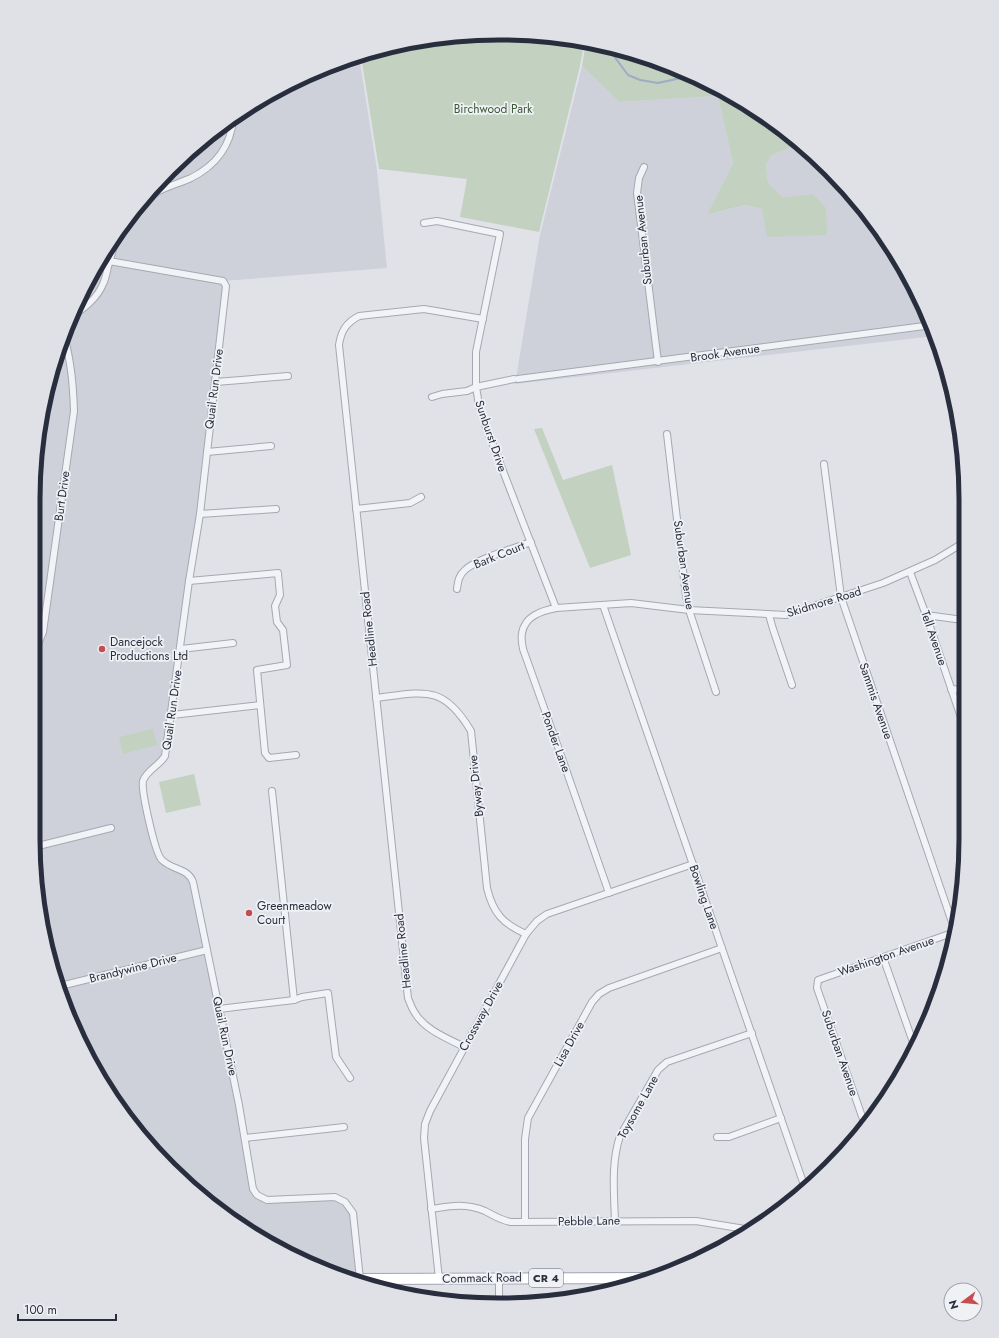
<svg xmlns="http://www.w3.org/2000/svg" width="999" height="1338" font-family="Jost,sans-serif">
<rect width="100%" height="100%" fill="#e0e2e8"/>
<g fill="#ced1da">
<polygon points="359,56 377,170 387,268 223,281 226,286 207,452 162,762 143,782 158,857 189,874 253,1189 261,1198 335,1197 345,1202 353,1213 360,1280 293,1257 240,1226 170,1169 96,1072 49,959 33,838 34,469 49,379 69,321 111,241 149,192 216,129 293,81"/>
<polygon points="582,66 619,102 718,96 733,164 708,215 745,205 762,209 783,198 768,182 766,164 772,155 800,144 807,149 870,216 931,321 935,336 515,384 540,235"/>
</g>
<g fill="#c3d1c1">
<polygon points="469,34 561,37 584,43 580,66 539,232 460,217 467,179 379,169 361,56 379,49"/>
<polygon points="586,43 650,58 733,96 800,144 772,155 766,164 768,182 783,198 813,194 826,208 827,235 767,237 762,209 745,205 707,215 733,164 718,96 619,102 582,66"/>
<polygon points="542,428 563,480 612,465 631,555 590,568 534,429"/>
<polygon points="153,729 157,745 123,754 119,737"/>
<polygon points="194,774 201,805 166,813 159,782"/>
</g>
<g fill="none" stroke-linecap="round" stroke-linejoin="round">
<polyline stroke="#9dabc6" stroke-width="2" points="608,48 628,75 640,80 658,83 690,76"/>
<defs>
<g id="minor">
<polyline points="644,167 639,178 637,193 658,362"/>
<path d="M132,214C139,207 147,198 157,192C168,186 180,183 191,178C215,166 231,146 233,119"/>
<polyline points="424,223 437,221 500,234 476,352 476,387 479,405 486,427 556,608"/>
<path d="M109,261L223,281L226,286L200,514L189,581L165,756C160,765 146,771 143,781C141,790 155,854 162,860C172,870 188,868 193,882L239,1105L253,1189L257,1195L267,1200L335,1197L345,1202L353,1213L360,1279"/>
<path d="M71,317C83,309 97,299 103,284C106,278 107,270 109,263C113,248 118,233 127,220"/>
<polyline points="518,379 932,325"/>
<polyline points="216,382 288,376"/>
<polyline points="432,397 442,394 467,391 476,387 514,379"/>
<polyline points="667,434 686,596 689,610 716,692"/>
<polyline points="207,452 271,446"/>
<polyline points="824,464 841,597 955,931"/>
<polyline points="356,509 410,503 421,497"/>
<polyline points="200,514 276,509"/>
<polyline points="910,572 926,615 964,726"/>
<polyline points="189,581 278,573 280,595 275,606 277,622 283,630 287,665 257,670 265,753 269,758 296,755"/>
<path d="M457,589C458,581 459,575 465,570C476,559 515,548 531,542"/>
<polyline points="603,605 805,1188"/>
<polyline points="769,615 773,629 792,685"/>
<polyline points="926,615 963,620"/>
<polyline points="181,649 233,643"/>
<path d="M33,656L43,632L74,411C73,382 71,363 64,335"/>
<polyline points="951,689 964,690"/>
<path d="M376,698C424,692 443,684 471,731L487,888C493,913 503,924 526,934"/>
<polyline points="172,715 260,705"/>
<polyline points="272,791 294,1000"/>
<polyline points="34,847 111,828"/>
<path d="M609,893L563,761L523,649C522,644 521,638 522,633C525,616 541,611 556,608L631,603L689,610L786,615L883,583L935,560L963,543"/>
<polyline points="883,957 914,1045"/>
<polyline points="60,986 207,950"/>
<polyline points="219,1009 294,1000 302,997 328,993 336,1057 350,1078"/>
<path d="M464,1047C447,1038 425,1030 415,1013C412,1009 410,1003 408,998L339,345C341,331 346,323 359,316L424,309L483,319"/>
<polyline points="865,1125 817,988 818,980 955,932"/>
<polyline points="717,1137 729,1137 781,1118"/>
<polyline points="245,1138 344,1127"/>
<path d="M431,1209C451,1206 465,1203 485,1211C495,1216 500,1220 511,1222L696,1221L751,1230"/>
<path d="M615,1221C614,1192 611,1163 620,1136L658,1070L667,1062L752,1033"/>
<polyline points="525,1222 525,1139 528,1118 592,1002 599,994 609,988 722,948"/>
<polyline points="439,1279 424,1138 425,1124 430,1111 526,934 537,921 547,914 693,864"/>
<polyline points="499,1302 499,1279"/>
</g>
<polyline id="primary" points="358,1279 655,1278"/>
</defs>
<use href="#minor" stroke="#a5a8b2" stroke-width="8"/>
<use href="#primary" stroke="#a0a5b3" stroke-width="12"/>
<use href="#minor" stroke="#f2f3f6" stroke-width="6"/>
<use href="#primary" stroke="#fff" stroke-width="10"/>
</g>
<g fill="#c54c4f" stroke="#eff1f5" stroke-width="1.5">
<circle cx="102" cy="649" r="4"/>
<circle cx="249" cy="913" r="4"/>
</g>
<g text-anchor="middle" stroke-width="3.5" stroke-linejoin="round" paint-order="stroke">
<rect fill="#eff1f5" stroke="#646875" stroke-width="1" x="529" y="1269" width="34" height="18" rx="3"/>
<g font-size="11" font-weight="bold" fill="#292e3e">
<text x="546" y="1282">CR 4</text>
</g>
<g font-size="12" fill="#3a5938" stroke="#eff1f5">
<text x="493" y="113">Birchwood Park</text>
</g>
<g font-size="12" fill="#292e3e" stroke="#eff1f5">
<text transform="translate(643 240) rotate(-96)" y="4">Suburban Avenue</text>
<text transform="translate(725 353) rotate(-8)" y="4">Brook Avenue</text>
<text transform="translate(214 389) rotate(-83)" y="4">Quail Run Drive</text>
<text transform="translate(491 436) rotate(71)" y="4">Sunburst Drive</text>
<text transform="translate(62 496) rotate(-82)" y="4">Burt Drive</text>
<text transform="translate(499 555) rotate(-22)" y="4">Bark Court</text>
<text transform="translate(684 565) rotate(82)" y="4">Suburban Avenue</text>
<text transform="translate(824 602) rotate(-17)" y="4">Skidmore Road</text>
<text transform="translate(369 629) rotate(-96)" y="4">Headline Road</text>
<text transform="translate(934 638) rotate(71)" y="4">Tell Avenue</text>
<text transform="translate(876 701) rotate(71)" y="4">Sammis Avenue</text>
<text transform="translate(172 710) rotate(-82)" y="4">Quail Run Drive</text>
<text transform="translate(556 742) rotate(70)" y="4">Ponder Lane</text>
<text transform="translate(476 786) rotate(-96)" y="4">Byway Drive</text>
<text transform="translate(704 897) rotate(71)" y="4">Bowling Lane</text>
<text transform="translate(403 951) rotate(-96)" y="4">Headline Road</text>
<text transform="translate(886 956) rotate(-19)" y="4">Washington Avenue</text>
<text transform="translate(133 968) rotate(-14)" y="4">Brandywine Drive</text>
<text transform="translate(481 1016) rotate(-61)" y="4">Crossway Drive</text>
<text transform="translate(225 1036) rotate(78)" y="4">Quail Run Drive</text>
<text transform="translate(569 1044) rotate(-61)" y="4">Lisa Drive</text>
<text transform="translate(840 1053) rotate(71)" y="4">Suburban Avenue</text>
<text transform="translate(638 1107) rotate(-61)" y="4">Toysome Lane</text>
<text transform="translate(589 1221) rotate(-1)" y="4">Pebble Lane</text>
<text transform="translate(482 1278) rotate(-1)" y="4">Commack Road</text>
</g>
<g font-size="12" fill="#292e3e" stroke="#eff1f5" text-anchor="start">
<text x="110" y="646">Dancejock<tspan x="110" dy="14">Productions Ltd</tspan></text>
<text x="257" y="910">Greenmeadow<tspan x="257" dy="14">Court</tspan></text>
</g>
</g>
<path d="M0 0H999V1338H0ZM499 40H500A459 459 0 0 1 959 499V839A459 459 0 0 1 500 1298H499A459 459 0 0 1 40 839V499A459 459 0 0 1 499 40Z" fill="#dfe1e6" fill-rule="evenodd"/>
<path fill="none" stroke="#292e3e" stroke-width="5" d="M499 40H500A459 459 0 0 1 959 499V839A459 459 0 0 1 500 1298H499A459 459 0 0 1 40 839V499A459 459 0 0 1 499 40Z"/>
<g transform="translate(963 1302) rotate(254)"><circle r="19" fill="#eff1f5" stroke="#a0a3ac"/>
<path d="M0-3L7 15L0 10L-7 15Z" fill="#c54c4f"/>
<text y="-6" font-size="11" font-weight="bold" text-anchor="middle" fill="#292e3e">N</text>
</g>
<path d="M18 1314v6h98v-6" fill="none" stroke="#292e3e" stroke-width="2"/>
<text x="24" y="1314" font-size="12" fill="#292e3e" stroke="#eff1f5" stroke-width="3" paint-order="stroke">100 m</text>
</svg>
